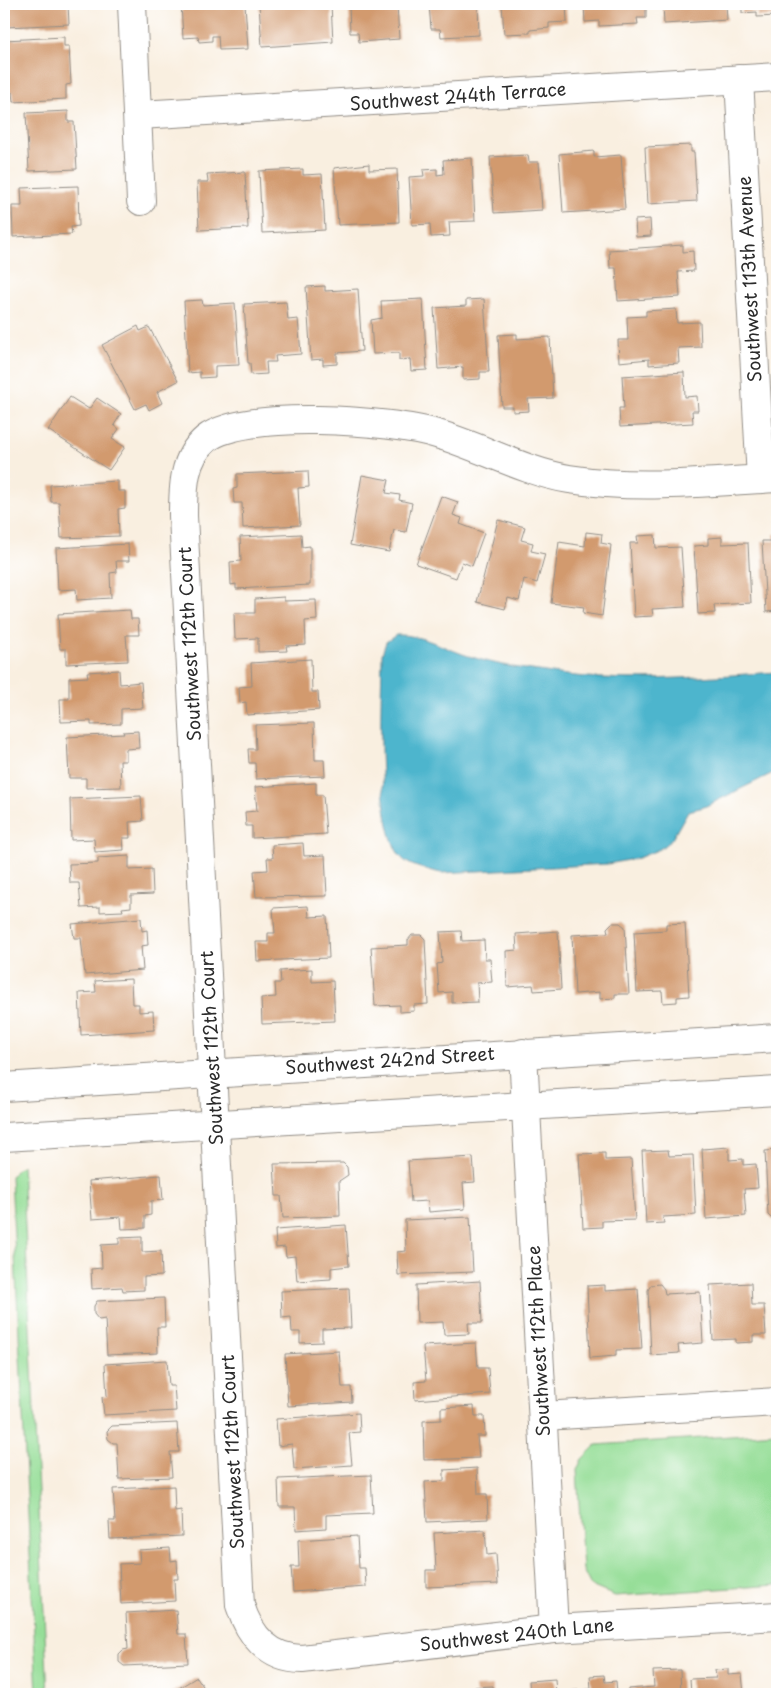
<svg xmlns="http://www.w3.org/2000/svg" width="781" height="1698" font-family="'Playpen Sans',sans-serif">
<rect width="100%" height="100%" fill="#fff"/>
<filter id="ink" filterUnits="userSpaceOnUse"><feTurbulence type="fractalNoise" baseFrequency=".02" numOctaves="2"/><feDisplacementMap in="SourceGraphic" scale="10" xChannelSelector="R" yChannelSelector="G"/><feConvolveMatrix kernelMatrix="1 2 1 2 8 2 1 2 1" color-interpolation-filters="sRGB"/></filter>
<filter id="wash" filterUnits="userSpaceOnUse"><feTurbulence type="fractalNoise" baseFrequency=".0096" numOctaves="4" result="noise"/><feDisplacementMap in="SourceGraphic" scale="20" xChannelSelector="R" yChannelSelector="G"/><feGaussianBlur stdDeviation="1.12" result="paint"/><feColorMatrix in="noise" values="0 0 0 0 0 0 0 0 0 0 0 0 0 0 0 0 0 1.4 0 .05"/><feComposite in="paint" operator="in"/></filter>
<g filter="url(#wash)">
<rect width="100%" height="100%" fill="#f9efe0"/>
<g fill="#96de98" stroke="#608462">
<polygon points="22,1165 48,1694 37,1694 11,1176"/>
<polygon points="777,1433 777,1585 615,1596 591,1586 583,1570 577,1470 582,1459 596,1445"/>
</g>
<path fill="#4eb5cd" stroke="#3c707c" d="M396,635C423,634 447,650 472,657C494,664 516,668 539,671C618,685 698,677 777,672V771L704,807L688,811L672,839L660,849L638,858L608,864L441,873C429,870 415,868 405,861C373,837 382,695 382,654L386,642Z"/>
<g id="blocks">
<g fill="#d29a6e">
<polygon points="5,4 68,4 69,24 6,27"/>
<polygon points="181,4 245,4 248,49 219,50 218,36 212,36 212,41 199,42 198,37 183,38"/>
<polygon points="259,4 331,4 333,42 262,47"/>
<polygon points="349,4 397,4 399,39 359,42 358,33 350,33"/>
<polygon points="429,4 478,4 479,35 441,37 440,29 431,29"/>
<polygon points="502,4 566,4 567,22 549,23 549,28 530,30 530,33 504,34"/>
<polygon points="584,4 646,4 646,18 637,18 638,24 599,26 599,21 585,22"/>
<polygon points="663,4 726,4 727,20 664,24"/>
<polygon points="742,4 777,4 777,16 757,17 757,12 742,13"/>
<polygon points="64,37 64,46 69,46 71,84 66,85 66,99 13,102 12,92 7,93 4,40"/>
<polygon points="68,111 68,122 74,122 77,169 29,171 26,113"/>
<polygon points="691,145 691,152 694,152 697,201 648,204 645,147"/>
<polygon points="594,151 594,157 621,155 625,209 563,213 559,154"/>
<polygon points="528,155 529,162 539,162 542,210 494,213 490,157"/>
<polygon points="472,158 475,221 449,222 450,236 431,237 430,224 412,225 409,177 424,176 423,170 437,169 437,175 444,174 443,160"/>
<polygon points="369,164 369,170 397,169 399,222 338,225 334,168"/>
<polygon points="303,169 303,175 322,174 325,230 262,233 259,171"/>
<polygon points="245,172 248,228 199,230 197,182 208,182 207,174"/>
<polygon points="78,186 79,226 71,227 72,234 13,237 12,206 22,206 21,188"/>
<polygon points="650,219 651,236 636,237 635,220"/>
<polygon points="683,245 683,252 693,251 694,271 678,272 680,297 618,301 616,268 610,268 609,250"/>
<polygon points="325,286 325,291 358,289 362,351 337,353 337,364 323,365 323,359 311,360 306,287"/>
<polygon points="423,299 427,370 411,371 410,359 399,360 399,353 373,354 371,320 382,318 381,301"/>
<polygon points="484,299 489,372 480,372 480,379 463,380 463,367 438,369 434,308 466,306 466,300"/>
<polygon points="202,300 203,305 235,303 239,365 215,366 215,377 200,378 200,372 188,373 184,301"/>
<polygon points="286,302 288,320 298,319 301,354 275,356 276,362 266,362 267,374 251,375 250,363 248,363 244,304"/>
<polygon points="676,309 677,323 700,322 701,347 678,348 679,363 649,365 649,359 619,362 618,340 628,340 627,317 646,316 646,311"/>
<polygon points="138,326 140,331 149,327 178,381 157,392 162,403 149,410 146,404 135,409 102,345"/>
<polygon points="517,334 517,339 550,337 553,398 528,399 529,411 513,412 513,407 502,407 498,335"/>
<polygon points="684,372 685,397 697,396 698,411 692,411 693,423 620,427 619,408 624,408 622,376"/>
<polygon points="70,397 89,409 97,398 121,414 114,425 119,429 112,439 125,447 109,470 48,430"/>
<polygon points="308,471 309,487 298,488 300,525 243,528 242,503 234,503 233,489 237,488 237,474"/>
<polygon points="362,475 389,480 386,493 400,495 399,500 412,503 406,532 394,530 389,552 350,545"/>
<polygon points="118,481 118,491 125,491 125,508 118,509 119,536 61,538 59,502 51,502 50,485"/>
<polygon points="441,496 458,502 453,515 462,518 460,524 484,533 472,566 462,562 456,578 416,564"/>
<polygon points="498,520 525,527 521,540 533,543 531,551 545,554 537,583 524,579 519,601 508,598 505,609 477,602"/>
<polygon points="586,532 602,534 601,543 611,545 602,616 583,613 584,607 551,603 559,542 585,546"/>
<polygon points="301,534 302,547 310,546 310,585 236,589 236,584 231,585 230,562 241,561 240,537"/>
<polygon points="774,534 777,534 777,611 766,612 762,541 775,541"/>
<polygon points="655,535 656,548 681,547 685,607 652,609 653,616 634,617 630,543 638,543 637,536"/>
<polygon points="722,537 722,544 748,543 751,603 714,605 715,613 698,614 694,546 708,545 708,538"/>
<polygon points="128,544 129,561 116,561 117,572 110,573 111,598 77,600 76,589 58,590 56,548"/>
<polygon points="284,597 284,601 316,600 317,620 305,621 306,645 286,646 287,651 258,652 258,638 235,639 234,613 255,613 255,599"/>
<polygon points="130,610 131,619 138,619 139,635 126,635 128,661 66,664 66,649 60,649 58,614"/>
<polygon points="311,659 312,692 318,692 319,710 247,715 246,702 240,703 239,687 252,686 251,663"/>
<polygon points="119,670 120,684 141,682 143,708 121,709 121,724 91,725 91,721 61,722 60,699 69,699 69,678 88,677 87,672"/>
<polygon points="314,723 315,760 324,760 325,776 256,779 255,763 249,763 248,749 256,749 255,725"/>
<polygon points="138,731 139,748 126,749 126,761 120,761 121,787 86,788 86,778 69,778 67,737 124,734 123,732"/>
<polygon points="316,783 316,795 323,795 326,834 252,838 252,826 246,826 245,812 257,811 255,787"/>
<polygon points="141,796 143,821 129,822 130,838 123,838 124,850 95,852 94,839 71,840 70,799"/>
<polygon points="303,843 304,856 325,855 327,896 256,897 254,871 268,870 267,858 273,858 272,845"/>
<polygon points="129,856 129,870 152,869 153,894 131,895 131,907 122,908 123,911 100,912 100,907 81,908 79,883 70,883 69,864 98,863 98,858"/>
<polygon points="308,906 309,917 327,916 329,958 257,961 256,942 268,942 268,933 275,933 273,908"/>
<polygon points="141,918 142,931 147,930 148,945 141,946 143,970 85,975 81,938 74,938 72,924"/>
<polygon points="612,923 620,923 625,927 629,994 615,994 615,998 600,999 600,992 575,994 572,935 608,933 607,928"/>
<polygon points="685,923 689,996 677,997 677,1002 663,1003 662,991 637,992 634,932 666,930 666,924"/>
<polygon points="461,931 462,941 484,940 485,959 490,959 492,982 477,983 478,1002 452,1003 452,992 439,993 437,964 442,963 440,932"/>
<polygon points="558,931 561,989 534,991 533,985 507,987 506,951 517,950 516,934"/>
<polygon points="412,935 421,935 425,939 428,1004 414,1005 414,1011 400,1012 400,1005 375,1006 371,947 408,945 408,940"/>
<polygon points="312,969 312,982 333,981 335,1021 262,1024 261,998 276,997 275,983 281,983 280,971"/>
<polygon points="131,979 132,1004 139,1004 139,1012 153,1011 154,1030 81,1035 79,993 96,992 95,981"/>
<polygon points="729,1147 729,1160 743,1159 743,1165 756,1164 758,1188 744,1189 746,1216 706,1219 702,1149"/>
<polygon points="668,1150 669,1156 693,1155 696,1215 663,1217 664,1223 646,1224 642,1151"/>
<polygon points="777,1150 777,1219 773,1220 768,1215 765,1151"/>
<polygon points="605,1153 605,1160 631,1159 635,1220 602,1221 602,1227 583,1228 579,1154"/>
<polygon points="473,1157 475,1182 463,1183 465,1209 429,1212 428,1201 411,1202 408,1161"/>
<polygon points="343,1163 347,1167 348,1175 339,1181 340,1216 283,1218 281,1196 276,1196 274,1164"/>
<polygon points="161,1175 163,1200 151,1201 151,1215 145,1216 145,1228 122,1229 121,1217 92,1219 89,1181"/>
<polygon points="470,1217 473,1272 398,1275 397,1252 406,1251 405,1220"/>
<polygon points="346,1225 349,1266 331,1268 331,1279 297,1281 295,1256 286,1257 285,1247 276,1248 275,1230"/>
<polygon points="142,1237 142,1252 161,1251 162,1276 144,1277 144,1290 123,1291 122,1287 92,1289 91,1269 102,1268 101,1245 119,1244 119,1238"/>
<polygon points="772,1275 777,1275 777,1341 776,1341"/>
<polygon points="480,1281 482,1323 468,1323 469,1334 444,1335 443,1322 417,1323 416,1285"/>
<polygon points="751,1283 752,1305 764,1305 766,1335 753,1335 753,1342 736,1343 736,1339 713,1340 710,1285"/>
<polygon points="660,1284 664,1289 665,1294 700,1292 703,1343 678,1345 679,1353 651,1355 648,1290 651,1285"/>
<polygon points="605,1285 605,1291 638,1289 642,1349 616,1350 616,1356 590,1358 587,1286"/>
<polygon points="349,1288 351,1328 322,1329 322,1342 300,1343 300,1332 292,1332 291,1317 282,1318 281,1291"/>
<polygon points="164,1298 165,1327 157,1327 158,1353 107,1355 105,1319 99,1320 94,1314 94,1306 97,1301"/>
<polygon points="476,1343 478,1368 488,1368 490,1394 415,1400 414,1382 426,1381 423,1346"/>
<polygon points="339,1351 342,1387 351,1387 352,1402 288,1406 285,1354"/>
<polygon points="167,1360 169,1386 174,1386 176,1411 104,1415 102,1397 107,1396 105,1364"/>
<polygon points="474,1406 475,1416 484,1416 485,1436 477,1436 479,1458 424,1460 423,1421 441,1420 441,1408"/>
<polygon points="359,1413 360,1432 349,1433 352,1465 294,1469 292,1444 278,1446 276,1419"/>
<polygon points="177,1423 179,1452 170,1452 172,1477 119,1479 117,1443 113,1443 108,1439 107,1431 112,1426"/>
<polygon points="477,1468 478,1494 487,1494 488,1519 427,1522 425,1482 444,1481 444,1470"/>
<polygon points="371,1475 373,1513 326,1515 326,1528 296,1530 295,1507 279,1507 278,1479"/>
<polygon points="174,1486 175,1511 181,1510 182,1536 110,1539 109,1521 115,1521 113,1489"/>
<polygon points="485,1530 487,1555 496,1554 498,1584 426,1587 426,1570 436,1570 434,1533"/>
<polygon points="357,1536 359,1568 365,1568 366,1587 293,1592 291,1567 299,1567 298,1540"/>
<polygon points="170,1548 171,1561 177,1560 178,1579 174,1579 175,1601 121,1604 119,1564 140,1563 139,1550"/>
<polygon points="176,1610 178,1634 186,1634 188,1663 124,1666 119,1662 119,1654 123,1650 128,1649 126,1613"/>
<polygon points="728,1669 728,1675 742,1674 744,1694 691,1694 690,1679 716,1678 715,1670"/>
<polygon points="680,1670 681,1694 628,1694 628,1689 654,1687 653,1671"/>
<polygon points="604,1675 605,1682 616,1681 617,1694 566,1694 565,1691 591,1689 590,1676"/>
<polygon points="197,1677 208,1694 169,1694"/>
<polygon points="555,1679 556,1694 530,1694 529,1681"/>
<polygon points="493,1686 493,1694 476,1694 475,1687"/>
</g>
</g>
</g>
<g filter="url(#ink)">
<use href="#blocks" fill-opacity="0" stroke="#928d86" stroke-width="1"/>
<g fill="none" stroke-linecap="round" stroke-linejoin="round">
<defs>
<g id="minor">
<polyline points="132,4 141,201"/>
<polyline points="739,79 761,479"/>
<polyline points="139,115 777,77"/>
<path d="M777,478C707,482 639,490 569,479C522,471 482,447 437,434C392,420 243,409 206,439C183,458 183,488 183,516L240,1605C249,1634 268,1659 302,1659L554,1629L777,1616"/>
<polyline points="523,1053 554,1629"/>
<polyline points="4,1087 777,1038"/>
<polyline points="4,1137 777,1091"/>
<polyline points="543,1416 777,1402"/>
</g>
</defs>
<use href="#minor" stroke="#928d86" stroke-width="30"/>
<use href="#minor" stroke="#fff" stroke-width="28"/>
</g>
</g>
<g text-anchor="middle" stroke-width="5" stroke-linejoin="round" paint-order="stroke">
<g font-size="18" fill="#2b2b2b" stroke="#fff">
<text transform="translate(458 97) rotate(-4)" y="6">Southwest 244th Terrace</text>
<text transform="translate(750 279) rotate(-93)" y="6">Southwest 113th Avenue</text>
<text transform="translate(190 644) rotate(-93)" y="6">Southwest 112th Court</text>
<text transform="translate(212 1048) rotate(-93)" y="6">Southwest 112th Court</text>
<text transform="translate(390 1061) rotate(-4)" y="6">Southwest 242nd Street</text>
<text transform="translate(539 1341) rotate(-93)" y="6">Southwest 112th Place</text>
<text transform="translate(233 1452) rotate(-93)" y="6">Southwest 112th Court</text>
<text transform="translate(517 1635) rotate(-6)" y="6">Southwest 240th Lane</text>
</g>
</g>
<rect width="781" height="1698" fill="none" stroke="#fff" stroke-width="20"/>
</svg>
